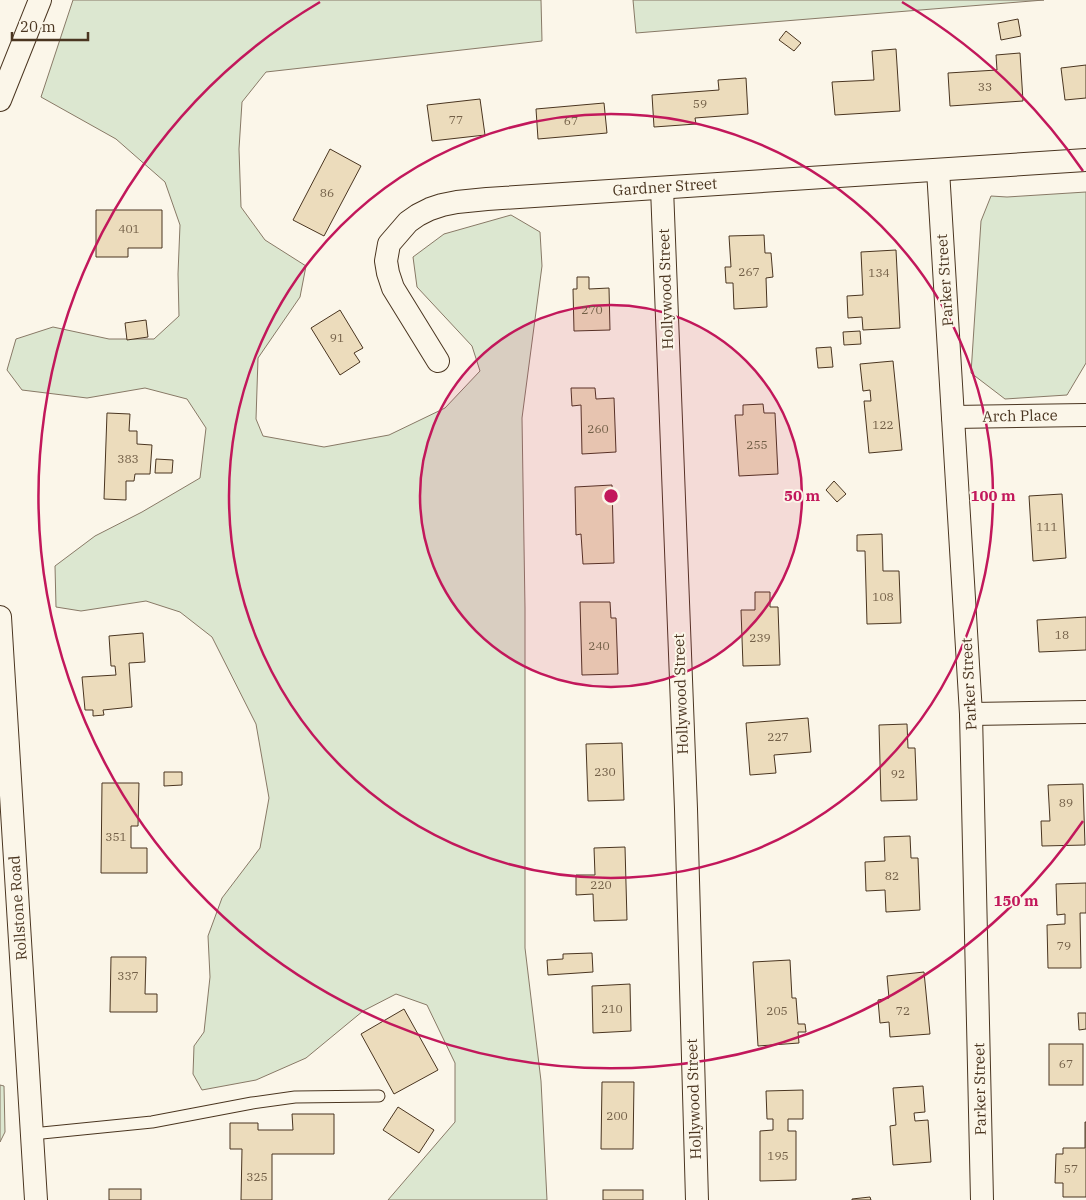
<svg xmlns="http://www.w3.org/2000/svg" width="1086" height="1200" font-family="'IBM Plex Serif',serif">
<rect width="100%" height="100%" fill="#fbf6e9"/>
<g fill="#dce7d0" stroke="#887966">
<polygon points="73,0 541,0 542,41 266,72 242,102 239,149 241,207 265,240 306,266 300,297 258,358 256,419 263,436 324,447 389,435 445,408 480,371 472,346 417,287 413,257 444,234 511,215 540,232 542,266 522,418 525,608 525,948 541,1081 547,1200 388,1200 455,1122 455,1063 427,1005 396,994 363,1011 306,1058 256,1080 202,1090 193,1074 194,1046 204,1032 210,977 208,936 222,898 260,848 269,798 256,724 212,637 180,612 146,601 81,611 56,607 55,566 95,536 142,512 200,478 206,428 187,399 145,388 87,398 22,390 7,370 16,339 53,327 109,339 154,339 179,316 178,274 180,225 165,182 116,139 41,97"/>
<polygon points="633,0 1044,0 636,33"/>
<polygon points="1086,192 1086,363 1067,395 1005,399 971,373 981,221 991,196 1007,197"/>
<polygon points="0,1085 4,1086 5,1132 0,1142"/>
</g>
<g fill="#ecdcbc" stroke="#4a3520">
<polygon points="1018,19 1021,36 1001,40 998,23"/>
<polygon points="786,31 801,43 794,51 779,40"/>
<polygon points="896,49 900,111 835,115 832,82 874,80 872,51"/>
<polygon points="1020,53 1023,101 950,106 948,73 997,70 996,55"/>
<polygon points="1086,65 1086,98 1065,100 1061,68"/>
<polygon points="746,78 748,114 695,118 696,124 654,127 652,95 719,90 718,80"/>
<polygon points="480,99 485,135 432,141 427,105"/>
<polygon points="604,103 607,133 538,139 536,109"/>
<polygon points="330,149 361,166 324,236 293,220"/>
<polygon points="96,210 162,210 162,248 128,248 128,257 96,257"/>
<polygon points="764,235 765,253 771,253 773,277 766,278 767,307 734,309 733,283 726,283 725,267 731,267 729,236"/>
<polygon points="896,250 900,328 863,330 862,317 848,318 847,296 863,295 861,252"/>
<polygon points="577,277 589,277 589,289 609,288 610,330 574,331 573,289 577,289"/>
<polygon points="340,310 363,348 354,353 360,362 340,375 311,328"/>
<polygon points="146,320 148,337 127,340 125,323"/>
<polygon points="860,331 861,344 844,345 843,332"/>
<polygon points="831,347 833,367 818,368 816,348"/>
<polygon points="893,361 902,450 869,453 864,401 871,401 870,390 863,391 860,364"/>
<polygon points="571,388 595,388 596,399 614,398 616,452 582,454 581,405 572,406"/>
<polygon points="763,404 764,413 775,413 778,474 739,476 735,415 743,415 743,405"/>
<polygon points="107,413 130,414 129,431 137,431 137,444 152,445 150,474 135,474 134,481 126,481 126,500 104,499"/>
<polygon points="156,459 173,460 172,473 155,473"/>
<polygon points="834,481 846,494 837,502 826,490"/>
<polygon points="612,485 614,563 583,564 581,534 576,535 575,487"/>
<polygon points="1062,494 1066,558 1033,561 1029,496"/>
<polygon points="882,534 883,571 899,571 901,623 867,624 865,551 857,551 857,535"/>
<polygon points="755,592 770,592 770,607 778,607 780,665 743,666 741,610 755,610"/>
<polygon points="580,602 610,602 611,618 616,618 618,674 582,675"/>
<polygon points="1086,617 1086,650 1039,652 1037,620"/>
<polygon points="143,633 145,662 129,663 132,707 103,710 104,715 93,716 93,710 85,710 82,677 116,675 115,666 111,666 109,636"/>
<polygon points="808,718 811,752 774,755 776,773 750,775 746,723"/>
<polygon points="907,724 908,748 915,748 917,800 881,801 879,725"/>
<polygon points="622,743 624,800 588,801 586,744"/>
<polygon points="164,772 182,772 182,785 164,786"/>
<polygon points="102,783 139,783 138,826 131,826 131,848 147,848 147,873 101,873"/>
<polygon points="1083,784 1085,845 1042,846 1041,821 1050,821 1048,785"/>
<polygon points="910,836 911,858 918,858 920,910 886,912 885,890 866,891 865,862 885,861 884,837"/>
<polygon points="625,847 627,920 594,921 593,894 576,895 576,875 595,875 594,848"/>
<polygon points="1086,883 1086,913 1080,913 1081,968 1048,968 1047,925 1065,924 1065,914 1057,915 1056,884"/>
<polygon points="592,953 593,972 548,975 547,960 563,959 563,954"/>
<polygon points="111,957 146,957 145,994 157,994 157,1012 110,1012"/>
<polygon points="790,960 792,998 796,998 798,1024 805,1024 806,1032 798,1032 799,1043 758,1046 753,962"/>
<polygon points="924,972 930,1034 890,1037 889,1022 880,1023 878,1000 889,998 887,976"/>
<polygon points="630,984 631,1031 593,1033 592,986"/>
<polygon points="404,1009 438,1070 394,1094 361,1034"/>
<polygon points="1078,1013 1086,1013 1086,1029 1079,1030"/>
<rect x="1049" y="1044" width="34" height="41"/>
<polygon points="602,1082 634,1082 633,1149 601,1149"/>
<polygon points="923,1086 925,1112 914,1113 915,1121 928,1120 931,1162 893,1165 890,1126 896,1125 893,1088"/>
<polygon points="803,1090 803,1119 788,1119 788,1131 796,1131 796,1180 760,1181 760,1131 773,1130 773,1119 767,1119 766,1091"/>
<polygon points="398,1107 434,1130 419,1153 383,1130"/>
<polygon points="292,1114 334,1114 334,1154 272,1154 272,1200 241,1200 242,1149 230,1149 230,1123 258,1123 258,1130 293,1130"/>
<polygon points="1085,1122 1086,1122 1086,1197 1063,1197 1063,1183 1055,1183 1056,1154 1063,1154 1063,1148 1085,1148"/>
<rect x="109" y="1189" width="32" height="11"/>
<rect x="603" y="1190" width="40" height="10"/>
<polygon points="870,1197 871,1200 852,1200 852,1199"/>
</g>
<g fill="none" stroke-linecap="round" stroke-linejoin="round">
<defs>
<polyline id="service" points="32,1134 152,1122 252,1103 295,1097 379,1096"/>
<g id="minor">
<polyline points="0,100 40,0"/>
<polyline points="938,170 971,714 982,1200"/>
<polyline points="662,188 686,809 697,1200"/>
<polyline points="438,361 393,288 388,273 386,261 389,244 408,222 418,215 430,209 442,205 457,202 487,199 1086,160"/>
<polyline points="953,417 1086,415"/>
<polyline points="0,617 36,1200"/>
<polyline points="971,714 1086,712"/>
</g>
</defs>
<use href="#service" stroke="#4a3520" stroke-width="13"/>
<use href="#minor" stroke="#4a3520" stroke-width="24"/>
<use href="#service" stroke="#fbf6e9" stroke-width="11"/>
<use href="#minor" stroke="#fbf6e9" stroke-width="22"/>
</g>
<circle cx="611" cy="496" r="191" fill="#c2185b" fill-opacity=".12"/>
<g fill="none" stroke="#c2185b" stroke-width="2.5">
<circle cx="611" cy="496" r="191"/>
<circle cx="611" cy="496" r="382"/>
<path d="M1083 821A573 573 0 1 1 320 2M902 2A573 573 0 0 1 1083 171"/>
</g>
<g text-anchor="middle" stroke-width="4" stroke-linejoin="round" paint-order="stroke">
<g font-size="12" fill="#725f47">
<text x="985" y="91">33</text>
<text x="700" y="108">59</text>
<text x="456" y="124">77</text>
<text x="571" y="125">67</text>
<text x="327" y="197">86</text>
<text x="129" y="233">401</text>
<text x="749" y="276">267</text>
<text x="879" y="277">134</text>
<text x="592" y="314">270</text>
<text x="337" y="342">91</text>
<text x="883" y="429">122</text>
<text x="598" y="433">260</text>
<text x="757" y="449">255</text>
<text x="128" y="463">383</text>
<text x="1047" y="531">111</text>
<text x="883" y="601">108</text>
<text x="1062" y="639">18</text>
<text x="760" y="642">239</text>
<text x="599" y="650">240</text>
<text x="778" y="741">227</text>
<text x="605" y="776">230</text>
<text x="898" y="778">92</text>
<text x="1066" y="807">89</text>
<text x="116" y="841">351</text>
<text x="892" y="880">82</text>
<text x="601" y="889">220</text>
<text x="1064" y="950">79</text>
<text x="128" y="980">337</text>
<text x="612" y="1013">210</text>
<text x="777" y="1015">205</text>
<text x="903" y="1015">72</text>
<text x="1066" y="1068">67</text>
<text x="617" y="1120">200</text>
<text x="778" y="1160">195</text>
<text x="1071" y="1173">57</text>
<text x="257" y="1181">325</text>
</g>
<g font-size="15" fill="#4a3520" stroke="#fbf6e9">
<text transform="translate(665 187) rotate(-4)" y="5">Gardner Street</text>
<text transform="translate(945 280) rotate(-94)" y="5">Parker Street</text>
<text transform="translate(666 289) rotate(-92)" y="5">Hollywood Street</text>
<text transform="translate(1020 416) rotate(-1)" y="5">Arch Place</text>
<text transform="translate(969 684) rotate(-93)" y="5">Parker Street</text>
<text transform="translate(681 694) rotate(-92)" y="5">Hollywood Street</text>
<text transform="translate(18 908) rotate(-94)" y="5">Rollstone Road</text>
<text transform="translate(980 1089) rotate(-91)" y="5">Parker Street</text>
<text transform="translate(694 1099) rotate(-92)" y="5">Hollywood Street</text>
</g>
</g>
<circle cx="611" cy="496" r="8" fill="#c2185b" stroke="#fbf6e9" stroke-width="2.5"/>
<g font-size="15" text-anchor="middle" font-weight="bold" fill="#c2185b" stroke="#fbf6e9" stroke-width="4" stroke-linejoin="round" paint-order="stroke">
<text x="802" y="501">50 m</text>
<text x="993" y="501">100 m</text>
<text x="1016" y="906">150 m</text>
</g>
<path d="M12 32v8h76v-8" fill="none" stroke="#4a3520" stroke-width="2.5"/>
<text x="20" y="32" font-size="15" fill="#4a3520" stroke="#fbf6e9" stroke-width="4" paint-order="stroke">20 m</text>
</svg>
